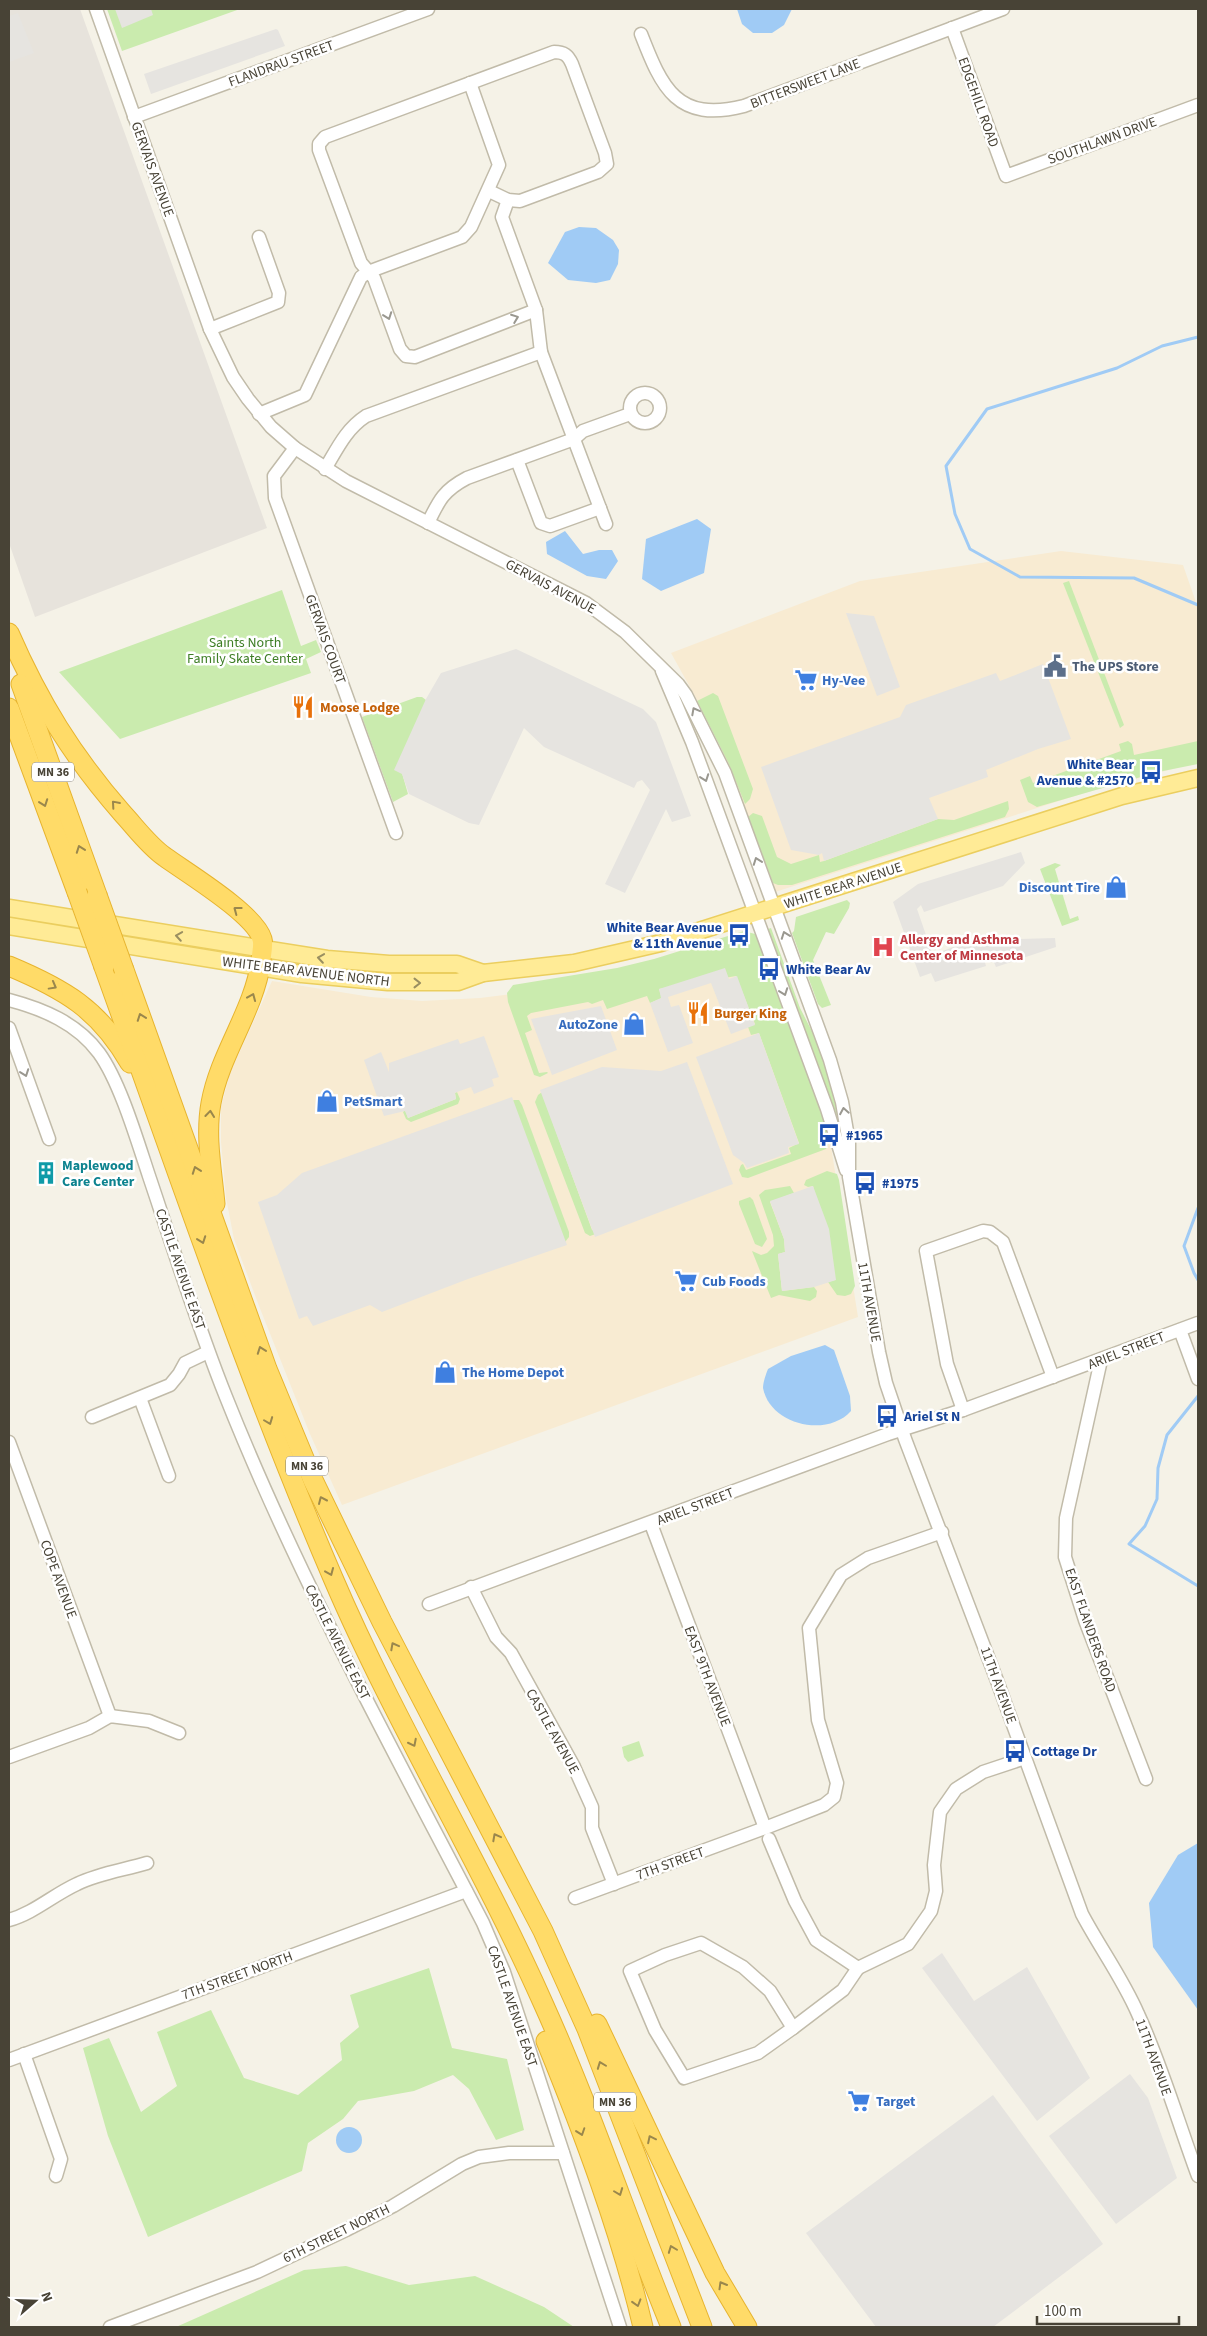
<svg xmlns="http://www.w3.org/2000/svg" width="1207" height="2336" font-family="'Source Sans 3',sans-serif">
<rect width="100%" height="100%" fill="#f5f2e7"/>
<g fill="#f8ebd2">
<polygon points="1061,551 1183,565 1198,608 1198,762 1084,793 775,892 717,736 671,653 860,581"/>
<polygon points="754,936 829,1134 858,1317 342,1505 310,1434 259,1306 234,1239 226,1198 221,1142 221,1107 230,1073 272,981 371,997 422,1001 480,998 545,990"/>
</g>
<polygon fill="#e7e3dc" points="9,9 80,9 267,528 35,617 9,543"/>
<g fill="#caebae">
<polygon points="107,9 240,9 122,51"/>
<polygon points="1069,581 1124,725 1120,728 1063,583"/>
<polygon points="282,590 301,646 316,640 321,652 306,659 311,673 120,739 59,672"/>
<polygon points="713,693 718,696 753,789 750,799 745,804 728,762 697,701"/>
<polygon points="417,697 422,697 426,700 402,773 408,794 393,802 362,717"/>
<polygon points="1128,741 1132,744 1134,755 1198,741 1198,764 1158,772 1037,807 1028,802 1020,780 1030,776 1033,783 1121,751 1119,744"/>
<polygon points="1008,801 1009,809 1005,817 792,885 778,885 773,883 748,817 753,813 762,816 777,857 791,864 819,855 820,862 824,861 938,819 954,820"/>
<polygon points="1055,863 1061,865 1055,869 1070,919 1078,916 1079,920 1062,926 1040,869"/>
<polygon points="847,900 850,903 849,908 834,934 826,932 813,960 831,1005 822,1008 818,1004 792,933 794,931 796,917"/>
<polygon points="771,928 800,1008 816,1039 825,1061 839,1117 837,1117 768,929"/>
<polygon points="744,931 755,934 765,956 820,1104 829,1143 826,1149 748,1178 742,1177 739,1170 741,1165 743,1164 746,1170 791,1154 789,1148 799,1143 759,1033 751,1035 748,1027 755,1024 736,976 659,989 662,998 650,1003 647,996 607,1009 603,1000 592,1004 588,1002 531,1013 527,1016 532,1030 525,1033 539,1073 547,1072 548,1073 540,1077 534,1075 508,1002 507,993 513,985 617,968 654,959"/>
<polygon points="546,1089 543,1096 592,1230 601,1232 590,1236 585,1233 535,1102 538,1095"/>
<polygon points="457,1092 460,1099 458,1104 411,1122 406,1119 403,1112 405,1110 408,1118 456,1099 455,1093"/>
<polygon points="514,1100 519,1100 522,1105 569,1232 569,1237 565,1242 507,1103"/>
<polygon points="827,1171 837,1174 839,1180 855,1286 851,1294 845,1296 837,1295 828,1282 835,1280 813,1186 808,1187 804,1185 806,1180"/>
<polygon points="790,1186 794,1193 770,1202 784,1239 785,1252 778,1254 782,1291 814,1287 817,1291 816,1297 810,1301 779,1295 771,1298 752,1251 761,1255 767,1253 774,1246 773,1235 759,1195 765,1190"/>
<polygon points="750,1197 753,1200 767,1239 762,1247 755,1244 739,1204 739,1201"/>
<polygon points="639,1741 644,1756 628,1762 624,1757 622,1747"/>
<polygon points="429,1968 452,2048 507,2059 524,2130 496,2140 469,2089 453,2075 414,2091 358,2101 343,2119 308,2143 302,2171 148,2237 108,2136 83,2048 109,2038 141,2112 177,2086 157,2032 211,2010 244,2078 298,2095 342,2060 340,2043 359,2027 350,1995"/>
<polygon points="346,2266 409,2285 475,2276 544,2307 574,2327 176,2327 304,2270"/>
</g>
<g fill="#e6e4e0">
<polygon points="115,9 151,9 153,15 122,28"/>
<polygon points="18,13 34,53 9,62 9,16"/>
<polygon points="276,29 278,30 285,46 151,94 144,74"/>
<polygon points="846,613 874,616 900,687 877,696"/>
<polygon points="516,649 643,709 656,722 691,816 672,822 666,809 625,893 605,884 650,790 642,780 637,782 634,788 544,747 524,728 479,825 469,823 409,794 402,774 394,770 426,699 441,673"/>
<polygon points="1043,664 1071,739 1038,749 986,770 988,777 929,798 938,819 824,861 822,853 819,855 791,850 761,767 900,717 906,705 996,673 1000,681"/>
<polygon points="1021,852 1025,863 1003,886 924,912 921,905 917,909 935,961 941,959 938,953 976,938 980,947 1020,939 1055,938 1056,947 996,967 993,960 984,959 986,966 935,982 931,973 920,977 893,902 918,884"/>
<polygon points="725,968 729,979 737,976 755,1025 731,1034 711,983 668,997 671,1007 679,1005 693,1043 668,1052 650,1003 661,998 659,989"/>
<polygon points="601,1006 617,1050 552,1075 531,1019"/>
<polygon points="759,1033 799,1144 788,1147 789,1153 747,1168 744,1163 733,1155 696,1057"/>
<polygon points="484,1036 499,1077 492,1079 494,1086 474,1094 471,1087 457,1092 455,1093 456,1099 408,1118 405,1111 384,1116 364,1060 381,1052 389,1072 389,1063 458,1039 460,1044"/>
<polygon points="687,1062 733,1184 595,1237 540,1090 602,1067 661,1071"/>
<polygon points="512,1097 567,1245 468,1279 382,1312 370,1305 313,1326 307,1316 299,1319 258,1202 277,1195 302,1173"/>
<polygon points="813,1186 829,1229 836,1280 814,1287 782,1291 778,1254 785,1252 784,1239 770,1201"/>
<polygon points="942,1953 974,2001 1027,1967 1090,2078 1037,2121 922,1968"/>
<polygon points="1130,2074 1148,2098 1177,2178 1116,2224 1049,2136"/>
<polygon points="993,2095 1103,2244 993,2327 876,2327 806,2233"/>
</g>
<g fill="#a0cbf5">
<polygon points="737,9 792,9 784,25 772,33 753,33 742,24"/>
<polygon points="579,227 596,228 613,240 619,250 618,264 610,280 596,283 568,280 548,263 565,232"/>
<polygon points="697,519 711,529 704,573 661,591 642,579 646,539"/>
<polygon points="565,531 583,554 599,550 612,550 618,561 606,579 587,576 547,554 546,542"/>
<path d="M825,1345L834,1350L850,1396L851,1411C827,1438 770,1425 763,1388C763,1382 766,1374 768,1369L791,1356Z"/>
<polygon points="1198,1843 1198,2010 1153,1947 1149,1903 1178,1855"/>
<circle cx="349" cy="2140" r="13"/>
</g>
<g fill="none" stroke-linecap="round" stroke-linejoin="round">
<g stroke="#a0cbf5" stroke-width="3">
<polyline points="1198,337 1162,346 1117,368 987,409 946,466 955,514 970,549 1020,577 1134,578 1198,605"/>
<polyline points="1198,1208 1184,1246 1194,1273 1198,1280"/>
<polyline points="1198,1396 1167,1435 1158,1468 1157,1499 1145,1526 1129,1544 1198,1586"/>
</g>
<defs>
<g id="minor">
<path d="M96,9L210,329L233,377L248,399L271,427L295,448L346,481L586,603L625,632L678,684L686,695L725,773L830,1060L842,1102L849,1143V1177L879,1352L886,1383L905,1439L996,1678L1082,1914C1100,1948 1123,1979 1138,2014C1162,2066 1178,2122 1198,2176"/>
<polyline points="952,28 1006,176 1198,105"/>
<path d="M641,34C662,88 677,123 744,106L1003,9"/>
<polyline points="134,117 428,9"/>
<path d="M489,191L508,200L520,201L598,172L607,164L605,153L572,64C568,55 564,52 554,52L325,137L319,144V150L361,263L374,278L400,349L406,356L415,357L536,310"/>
<polyline points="508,200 502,217 536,310 541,352 606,524"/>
<polyline points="210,329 278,302 279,293 259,237"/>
<circle cx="645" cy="408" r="15"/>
<polyline points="259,414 305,395 361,277 368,272 462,237 471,227 499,165 470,83"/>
<polyline points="295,448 274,476 275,498 396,833"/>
<polyline points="517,460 541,523 550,526 600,508"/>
<path d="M325,469C337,449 346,429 366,416L541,352"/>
<path d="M428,523C439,500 444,490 467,478L574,439L583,431L630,414"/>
<polyline points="662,671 692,742 827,1109 846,1170"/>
<path d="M9,1000C43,1009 77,1023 99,1053C120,1082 137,1140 149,1176C174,1250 197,1325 226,1397C298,1578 393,1750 483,1923L504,1972L620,2327"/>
<polyline points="9,1028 49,1139"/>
<polyline points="1180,1330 1198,1379"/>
<polyline points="1101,1360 1066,1518 1065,1557 1085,1620 1146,1779"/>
<polyline points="140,1398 169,1476"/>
<polyline points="963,1410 947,1364 926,1251 983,1231 990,1232 1003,1242 1053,1377"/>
<polyline points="92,1417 170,1385 179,1374 185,1363 208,1352"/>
<polyline points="9,1442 110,1716"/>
<polyline points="651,1524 765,1828"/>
<polyline points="471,1587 496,1637 511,1653 574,1767 592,1807 592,1828 614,1884"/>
<polyline points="429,1604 888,1434 963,1410 1198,1323"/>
<polyline points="9,1757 89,1728 110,1716 149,1721 179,1733"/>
<polyline points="769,1839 795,1901 816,1940 858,1968"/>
<polyline points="575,1898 765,1828 824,1805 834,1797 837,1783 818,1720 809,1628 841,1575 868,1558 942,1532"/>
<path d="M9,1920C34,1913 53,1895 77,1884C99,1873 124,1870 147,1863"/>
<polygon points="701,1943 743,1967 770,1991 793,2028 758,2053 684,2078 655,2030 630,1971 665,1955"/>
<polyline points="858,1968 908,1944 931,1911 936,1891 934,1865 940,1812 956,1789 983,1772 1025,1758"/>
<polyline points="793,2028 843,1990 858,1968"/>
<polyline points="24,2054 61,2159 56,2176"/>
<polyline points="9,2060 466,1891"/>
<polyline points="110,2327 257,2272 346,2230 393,2206 462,2164 479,2157 509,2153 563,2153"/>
</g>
<g id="major">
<polyline points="9,908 327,959 389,964 457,964 483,973"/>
<polyline points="9,926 302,974 388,982 458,982 483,973 574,963 661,943 1122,796 1198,778"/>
</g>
<g id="highway">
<path d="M9,633C39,702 73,757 123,814C136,828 149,846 165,857C187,873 255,914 262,939C264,946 261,954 261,961C254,1011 220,1053 211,1103C205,1136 212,1171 215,1204"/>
<polyline points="21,684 97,895"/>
<polyline points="9,708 77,892"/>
<path d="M9,966C64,989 99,1009 130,1063"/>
<path d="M104,967C178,1172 247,1378 333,1578C395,1723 479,1859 543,2003C591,2109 627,2220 671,2327"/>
<polyline points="124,970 267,1369 313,1480 382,1622 543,1931 587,2029 702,2327"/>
<polyline points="597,2024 715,2273 747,2327"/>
<path d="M546,2041C584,2134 620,2230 643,2327"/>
</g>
</defs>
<use href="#minor" stroke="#c1bba9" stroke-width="15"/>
<use href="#major" stroke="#ebce5f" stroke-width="19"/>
<use href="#highway" stroke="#e7b42f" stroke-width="21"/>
<use href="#minor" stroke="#fff" stroke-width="12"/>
<use href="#major" stroke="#ffeb96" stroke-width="16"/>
<use href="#highway" stroke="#ffdb68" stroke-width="19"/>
<defs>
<g id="highway-bridge">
<polyline points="77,892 104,967"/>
<polyline points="97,895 124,970"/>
</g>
</defs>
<use href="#highway-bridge" stroke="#e7b42f" stroke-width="21" stroke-linecap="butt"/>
<use href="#highway-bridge" stroke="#ffdb68" stroke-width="19"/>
</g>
<defs><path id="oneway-chevron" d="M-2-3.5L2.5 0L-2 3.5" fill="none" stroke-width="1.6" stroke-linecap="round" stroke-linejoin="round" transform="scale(1.25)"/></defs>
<g stroke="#9a9890">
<use href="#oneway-chevron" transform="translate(388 316) rotate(70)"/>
<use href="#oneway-chevron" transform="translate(515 318) rotate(-21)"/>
<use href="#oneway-chevron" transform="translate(695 711) rotate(-118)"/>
<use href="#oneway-chevron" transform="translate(705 778) rotate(70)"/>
<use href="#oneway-chevron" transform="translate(757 861) rotate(-110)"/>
<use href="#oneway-chevron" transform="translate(785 935) rotate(-110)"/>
<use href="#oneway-chevron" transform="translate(784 992) rotate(70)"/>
<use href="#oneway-chevron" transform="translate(25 1073) rotate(70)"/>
<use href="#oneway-chevron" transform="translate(844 1111) rotate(-100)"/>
</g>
<g stroke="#9a874c">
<use href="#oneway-chevron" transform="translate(44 803) rotate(70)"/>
<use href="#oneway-chevron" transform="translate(115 804) rotate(-131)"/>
<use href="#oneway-chevron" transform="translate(80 849) rotate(-110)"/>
<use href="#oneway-chevron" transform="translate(237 910) rotate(-143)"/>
<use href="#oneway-chevron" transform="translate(53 986) rotate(29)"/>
<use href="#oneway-chevron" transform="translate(252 997) rotate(-67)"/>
<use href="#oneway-chevron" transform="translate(141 1017) rotate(-110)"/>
<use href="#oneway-chevron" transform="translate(210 1114) rotate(-84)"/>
<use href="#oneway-chevron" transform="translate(196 1170) rotate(-110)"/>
<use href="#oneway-chevron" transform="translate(202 1240) rotate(70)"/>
<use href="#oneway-chevron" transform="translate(261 1350) rotate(-110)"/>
<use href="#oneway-chevron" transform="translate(269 1421) rotate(69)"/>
<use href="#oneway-chevron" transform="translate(322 1500) rotate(-114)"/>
<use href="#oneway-chevron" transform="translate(330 1572) rotate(67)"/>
<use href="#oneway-chevron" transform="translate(394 1646) rotate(-118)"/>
<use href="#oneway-chevron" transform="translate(413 1743) rotate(63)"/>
<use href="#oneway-chevron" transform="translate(496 1837) rotate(-118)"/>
<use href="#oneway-chevron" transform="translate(601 2065) rotate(-111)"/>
<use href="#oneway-chevron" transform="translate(581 2132) rotate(71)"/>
<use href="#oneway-chevron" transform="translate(651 2139) rotate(-116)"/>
<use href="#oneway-chevron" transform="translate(619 2192) rotate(69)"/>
<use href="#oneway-chevron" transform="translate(672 2249) rotate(-111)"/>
<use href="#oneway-chevron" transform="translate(722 2285) rotate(-120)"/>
<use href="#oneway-chevron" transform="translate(637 2303) rotate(73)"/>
</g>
<g stroke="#9a8f61">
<use href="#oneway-chevron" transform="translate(179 936) rotate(-171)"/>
<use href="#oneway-chevron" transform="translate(321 958) rotate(-172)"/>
<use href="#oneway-chevron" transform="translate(417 983)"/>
</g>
<defs>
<symbol id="civic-bare" viewBox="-9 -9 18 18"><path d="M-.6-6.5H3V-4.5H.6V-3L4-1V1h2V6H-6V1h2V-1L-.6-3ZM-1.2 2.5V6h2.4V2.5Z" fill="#5c6f8a" stroke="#fff" stroke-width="2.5" paint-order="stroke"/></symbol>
<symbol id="supermarket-bare" viewBox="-9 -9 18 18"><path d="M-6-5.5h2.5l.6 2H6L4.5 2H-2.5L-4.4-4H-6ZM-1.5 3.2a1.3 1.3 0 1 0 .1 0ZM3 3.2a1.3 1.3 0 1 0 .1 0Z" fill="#3f7fe0" stroke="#fff" stroke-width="2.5" paint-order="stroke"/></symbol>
<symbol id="restaurant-bare" viewBox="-9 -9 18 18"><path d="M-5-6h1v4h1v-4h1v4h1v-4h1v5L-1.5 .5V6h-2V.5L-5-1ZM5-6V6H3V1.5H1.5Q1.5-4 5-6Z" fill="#e8710a" stroke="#fff" stroke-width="2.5" paint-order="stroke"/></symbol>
<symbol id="bus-bare" viewBox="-9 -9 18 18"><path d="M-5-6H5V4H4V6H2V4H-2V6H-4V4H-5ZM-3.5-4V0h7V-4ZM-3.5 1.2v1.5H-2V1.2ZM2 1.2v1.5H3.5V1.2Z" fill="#1a4fb4" stroke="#fff" stroke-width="2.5" paint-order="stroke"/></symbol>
<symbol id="shop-bare" viewBox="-9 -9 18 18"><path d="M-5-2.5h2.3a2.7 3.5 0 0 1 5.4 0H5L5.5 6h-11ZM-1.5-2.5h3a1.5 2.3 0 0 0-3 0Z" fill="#3f7fe0" stroke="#fff" stroke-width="2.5" paint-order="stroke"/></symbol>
<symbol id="hospital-bare" viewBox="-9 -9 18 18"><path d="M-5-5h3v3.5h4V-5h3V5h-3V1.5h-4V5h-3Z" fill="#e0444e" stroke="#fff" stroke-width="2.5" paint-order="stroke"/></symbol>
<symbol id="building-bare" viewBox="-9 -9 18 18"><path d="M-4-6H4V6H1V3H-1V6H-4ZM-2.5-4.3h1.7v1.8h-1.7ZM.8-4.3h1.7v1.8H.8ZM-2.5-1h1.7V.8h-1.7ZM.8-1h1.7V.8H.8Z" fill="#0f9aa8" stroke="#fff" stroke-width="2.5" paint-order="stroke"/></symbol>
</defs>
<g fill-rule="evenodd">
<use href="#civic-bare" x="1039" y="650" width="32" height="32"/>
<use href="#supermarket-bare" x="790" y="664" width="32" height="32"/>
<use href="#restaurant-bare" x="287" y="691" width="32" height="32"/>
<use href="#bus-bare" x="1135" y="756" width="32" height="32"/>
<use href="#shop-bare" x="1100" y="871" width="32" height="32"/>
<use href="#bus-bare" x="723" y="919" width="32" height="32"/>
<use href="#hospital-bare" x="867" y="931" width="32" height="32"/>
<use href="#bus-bare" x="753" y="953" width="32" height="32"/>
<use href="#restaurant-bare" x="682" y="997" width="32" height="32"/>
<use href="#shop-bare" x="618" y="1008" width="32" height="32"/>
<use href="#shop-bare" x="311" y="1085" width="32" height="32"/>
<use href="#bus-bare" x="813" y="1119" width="32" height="32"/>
<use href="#building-bare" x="30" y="1157" width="32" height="32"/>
<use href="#bus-bare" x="849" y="1167" width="32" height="32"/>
<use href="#supermarket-bare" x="670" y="1265" width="32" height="32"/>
<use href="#shop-bare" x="429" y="1356" width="32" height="32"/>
<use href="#bus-bare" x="871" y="1400" width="32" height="32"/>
<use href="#bus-bare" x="999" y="1735" width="32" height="32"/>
<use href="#supermarket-bare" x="843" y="2085" width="32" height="32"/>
</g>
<g text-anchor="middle" stroke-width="5" stroke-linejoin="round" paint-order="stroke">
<g fill="#fff" stroke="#7f7b72" stroke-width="1">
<rect x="32" y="762.5" width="42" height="19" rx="4"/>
<rect x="286" y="1456.5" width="42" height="19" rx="4"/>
<rect x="594" y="2092.5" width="42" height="19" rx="4"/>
</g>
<g font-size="12" font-weight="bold" fill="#484336">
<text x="53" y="776">MN 36</text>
<text x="307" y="1470">MN 36</text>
<text x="615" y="2106">MN 36</text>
</g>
<g font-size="14" fill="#484336" stroke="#fff">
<text transform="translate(281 63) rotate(-20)" y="5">FLANDRAU STREET</text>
<text transform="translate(805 83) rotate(-21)" y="5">BITTERSWEET LANE</text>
<text transform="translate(979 102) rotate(70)" y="5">EDGEHILL ROAD</text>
<text transform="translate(1102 140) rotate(-20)" y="5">SOUTHLAWN DRIVE</text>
<text transform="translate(153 169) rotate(70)" y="5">GERVAIS AVENUE</text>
<text transform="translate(551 586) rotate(28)" y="5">GERVAIS AVENUE</text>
<text transform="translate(326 639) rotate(70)" y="5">GERVAIS COURT</text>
<text transform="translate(843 885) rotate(-18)" y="5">WHITE BEAR AVENUE</text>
<text transform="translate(306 971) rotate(7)" y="5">WHITE BEAR AVENUE NORTH</text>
<text transform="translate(181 1269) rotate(71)" y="5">CASTLE AVENUE EAST</text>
<text transform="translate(870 1302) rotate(80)" y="5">11TH AVENUE</text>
<text transform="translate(1126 1350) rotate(-21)" y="5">ARIEL STREET</text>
<text transform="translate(695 1506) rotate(-21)" y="5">ARIEL STREET</text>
<text transform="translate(59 1579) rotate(70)" y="5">COPE AVENUE</text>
<text transform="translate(1091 1630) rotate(71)" y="5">EAST FLANDERS ROAD</text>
<text transform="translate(338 1642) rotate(63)" y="5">CASTLE AVENUE EAST</text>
<text transform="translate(708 1676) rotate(69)" y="5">EAST 9TH AVENUE</text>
<text transform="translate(999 1685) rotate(70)" y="5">11TH AVENUE</text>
<text transform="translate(553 1731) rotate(61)" y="5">CASTLE AVENUE</text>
<text transform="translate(670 1863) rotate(-20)" y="5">7TH STREET</text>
<text transform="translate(237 1975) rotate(-20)" y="5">7TH STREET NORTH</text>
<text transform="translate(513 2006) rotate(71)" y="5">CASTLE AVENUE EAST</text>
<text transform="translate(1154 2057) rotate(70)" y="5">11TH AVENUE</text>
<text transform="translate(336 2233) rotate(-26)" y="5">6TH STREET NORTH</text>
</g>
<g font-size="14" fill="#3e7e25" stroke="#fff">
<text x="245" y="647">Saints North<tspan x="245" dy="16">Family Skate Center</tspan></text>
</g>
<g font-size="14" font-weight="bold" fill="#4e5e75" stroke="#fff" text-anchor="start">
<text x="1072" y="671">The UPS Store</text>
</g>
<g font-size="14" font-weight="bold" fill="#366cbe" stroke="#fff" text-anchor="start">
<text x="822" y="685">Hy-Vee</text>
<text x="1100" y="892" text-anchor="end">Discount Tire</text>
<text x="618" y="1029" text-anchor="end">AutoZone</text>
<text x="344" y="1106">PetSmart</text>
<text x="702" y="1286">Cub Foods</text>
<text x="462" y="1377">The Home Depot</text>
<text x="876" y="2106">Target</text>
</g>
<g font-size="14" font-weight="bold" fill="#c56008" stroke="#fff" text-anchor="start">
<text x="320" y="712">Moose Lodge</text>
<text x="714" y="1018">Burger King</text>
</g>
<g font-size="14" font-weight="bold" fill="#164399" stroke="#fff" text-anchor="start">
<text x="1134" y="769" text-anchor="end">White Bear<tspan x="1134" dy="16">Avenue &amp; #2570</tspan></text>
<text x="722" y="932" text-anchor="end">White Bear Avenue<tspan x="722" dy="16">&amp; 11th Avenue</tspan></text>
<text x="786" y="974">White Bear Av</text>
<text x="846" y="1140">#1965</text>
<text x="882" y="1188">#1975</text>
<text x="904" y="1421">Ariel St N</text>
<text x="1032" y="1756">Cottage Dr</text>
</g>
<g font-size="14" font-weight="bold" fill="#be3a42" stroke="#fff" text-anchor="start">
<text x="900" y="944">Allergy and Asthma<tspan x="900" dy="16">Center of Minnesota</tspan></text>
</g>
<g font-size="14" font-weight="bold" fill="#0d838f" stroke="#fff" text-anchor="start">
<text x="62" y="1170">Maplewood<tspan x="62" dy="16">Care Center</tspan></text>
</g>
</g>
<rect width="1207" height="2336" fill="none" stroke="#484336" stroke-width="20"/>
<g transform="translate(35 2301) rotate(70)" stroke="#ffffff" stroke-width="4" paint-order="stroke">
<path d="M0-4L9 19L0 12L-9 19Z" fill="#484336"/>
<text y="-8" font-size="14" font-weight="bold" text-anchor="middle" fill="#484336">N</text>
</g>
<path d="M1037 2316v8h142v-8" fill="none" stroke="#484336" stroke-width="2.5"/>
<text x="1044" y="2316" font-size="15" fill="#484336" stroke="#ffffff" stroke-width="4" paint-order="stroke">100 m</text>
</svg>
